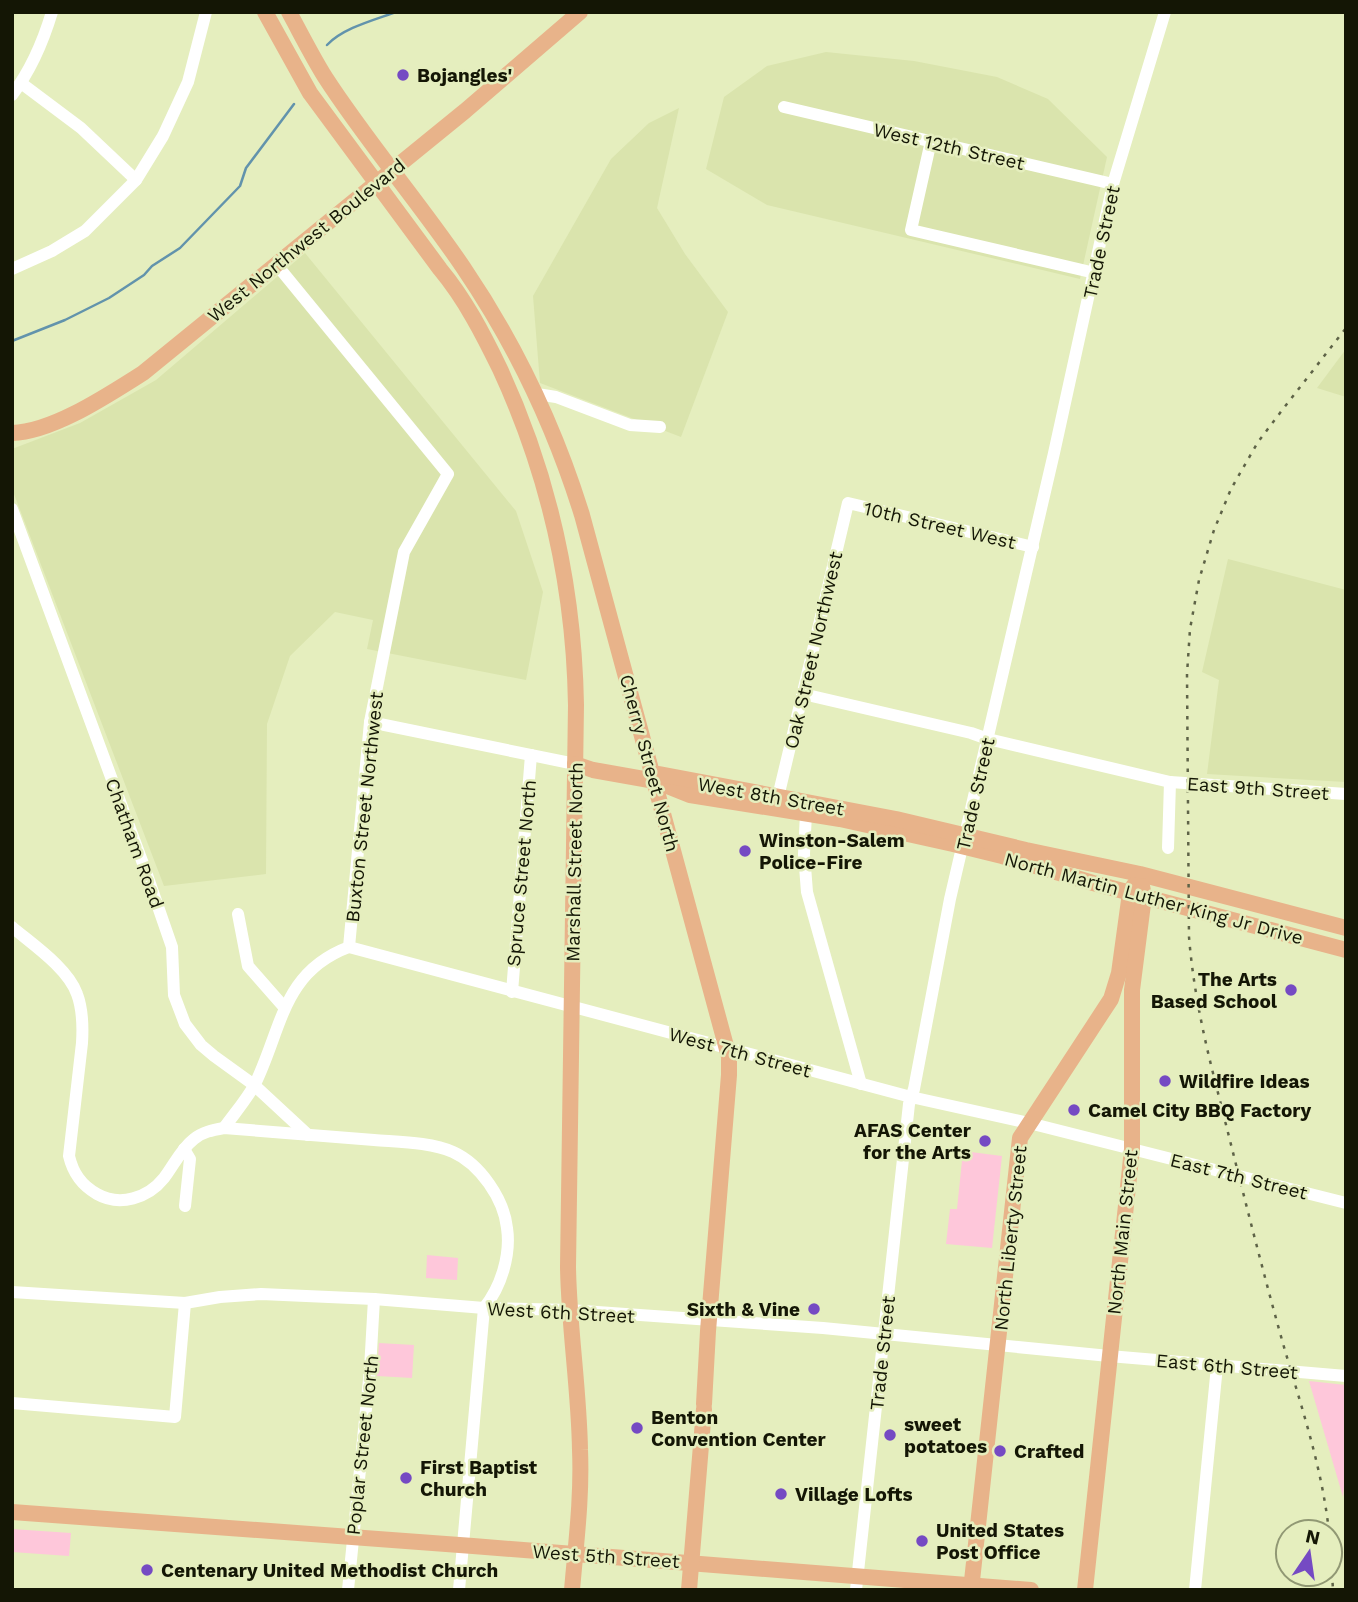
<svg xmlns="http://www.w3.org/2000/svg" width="1358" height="1602" font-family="'Work Sans',sans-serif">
<rect width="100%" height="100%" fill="#e5eebe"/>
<g fill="#dae4ad">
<polygon points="826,52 914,61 997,77 1048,99 1107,157 1080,279 767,205 706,169 724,97 767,66"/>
<polygon points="679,108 657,208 685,254 728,312 681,437 540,383 533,296 611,159 649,123"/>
<polygon points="305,253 516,511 543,592 526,680 367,649 373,620 335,612 290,656 267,724 266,874 164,886 12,489 12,449 80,423 156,380"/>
<polygon points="1346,349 1346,397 1317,388"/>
<polygon points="1228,559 1346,590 1346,782 1207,774 1219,680 1202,672"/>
</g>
<g fill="#fec7da">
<polygon points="963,1151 1002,1156 992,1248 946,1244 950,1209 957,1209"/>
<polygon points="427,1255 458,1258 457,1280 426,1278"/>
<polygon points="379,1343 414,1345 412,1378 377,1376"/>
<polygon points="1309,1381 1346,1385 1346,1469 1343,1497"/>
<polygon points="12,1529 71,1533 69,1556 12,1552"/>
</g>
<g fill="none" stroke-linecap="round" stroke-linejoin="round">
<g stroke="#6293ac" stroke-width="2.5">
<path d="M327,45C343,28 374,20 396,12"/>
<polyline points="12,341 65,320 109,298 144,275 152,266 180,248 240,186 246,168 294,104"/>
</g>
<g stroke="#fff" stroke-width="12">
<polyline points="21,83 81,128 136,180"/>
<path d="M12,95C31,70 43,42 52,12"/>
<polyline points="784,107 1113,184"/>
<polyline points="931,141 911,230 1095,273"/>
<polyline points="276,264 448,474 404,552 370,722 349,947"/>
<polyline points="12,269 52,251 85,231 136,180 163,136 188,82 206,12"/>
<polyline points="537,394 556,397 630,425 660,427"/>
<polyline points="12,509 145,869 172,947 174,995 185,1024 201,1045 214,1056 254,1085 308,1135"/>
<polyline points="803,694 971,733 988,739 1170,782 1346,794"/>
<polyline points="370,722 575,764"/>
<polyline points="778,797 848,503 1033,547"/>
<polyline points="806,813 804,854 807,892 861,1084"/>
<polyline points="1168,848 1170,782"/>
<polyline points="238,914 248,966 284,1007"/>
<path d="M12,927C32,944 68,968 77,994C83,1010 83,1027 82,1043L69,1156C73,1173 81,1185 97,1194C120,1207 148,1198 164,1178C174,1165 181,1149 194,1139C202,1132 213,1130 224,1128C274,1132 324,1136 374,1140C398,1142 431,1142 453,1152C480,1164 504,1199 507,1228C511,1255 501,1287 484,1308L459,1590"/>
<polyline points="349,947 911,1097 1029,1123 1346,1203"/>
<polyline points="512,992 531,755"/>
<path d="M224,1128C234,1114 247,1099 255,1084C282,1029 282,972 349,947"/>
<polyline points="184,1149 190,1159 185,1206"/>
<polyline points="12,1292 185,1303 220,1297 261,1294 374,1299 484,1308 569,1310 823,1328 1109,1356 1346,1376"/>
<polyline points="12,1403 175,1417 185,1303"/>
<polyline points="348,1590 370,1369 374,1299"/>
<polyline points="856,1590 909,1104 914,1089 950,899 1054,453 1113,184 1165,12"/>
<polyline points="1195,1590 1217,1366"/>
</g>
<g stroke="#e8b38a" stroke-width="16">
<path d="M265,12L310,93L440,269C465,299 483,334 500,369C549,475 574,588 576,705L568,1267C569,1328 579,1389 580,1450C582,1497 576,1543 572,1590"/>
<path d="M289,12C301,34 312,56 325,77C367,142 419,202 463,267C516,345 554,425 582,515L729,1057V1075L708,1331L704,1404"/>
<path d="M12,433C53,432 108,395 143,373L465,111L580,12"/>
<polyline points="575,764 593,770 655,781 690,795 840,819 953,844 1002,856 1093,883 1346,950"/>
<polyline points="659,774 896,819 1026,850 1140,874 1346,928"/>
<polyline points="12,1512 473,1546 1031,1590"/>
<polyline points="689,1590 704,1409"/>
<polyline points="971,1590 1020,1138 1111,999 1119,973 1130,893 1134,885"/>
<polyline points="1085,1590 1132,1149 1132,990 1144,896 1142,886"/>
</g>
<g stroke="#5e6347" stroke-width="2.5" stroke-dasharray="3.5 7" stroke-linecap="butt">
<path d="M1329,1532C1322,1466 1300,1403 1282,1340C1258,1254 1237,1168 1215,1081C1203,1034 1193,986 1189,937L1187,674L1190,629L1199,580L1214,530L1231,489L1243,468L1258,442L1283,409L1346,328"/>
<polyline points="1330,1541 1333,1590"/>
</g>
</g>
<g fill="#754ac3" stroke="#e5eebe" stroke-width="2.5">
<circle cx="403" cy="75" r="7"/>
<circle cx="745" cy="851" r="7"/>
<circle cx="1291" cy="990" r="7"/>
<circle cx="1165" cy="1081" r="7"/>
<circle cx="1074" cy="1110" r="7"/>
<circle cx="985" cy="1141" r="7"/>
<circle cx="814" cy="1309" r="7"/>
<circle cx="637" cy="1428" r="7"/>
<circle cx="890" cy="1435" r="7"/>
<circle cx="1000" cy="1451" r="7"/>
<circle cx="406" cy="1478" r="7"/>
<circle cx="781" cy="1494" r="7"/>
<circle cx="922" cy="1541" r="7"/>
<circle cx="147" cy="1570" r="7"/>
</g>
<g text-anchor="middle" stroke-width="5" stroke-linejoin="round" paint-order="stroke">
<g font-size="19" font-weight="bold" fill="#141605" stroke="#e5eebe" text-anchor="start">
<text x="417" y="82">Bojangles'</text>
<text x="759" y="847">Winston-Salem<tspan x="759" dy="22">Police-Fire</tspan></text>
<text x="1277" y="986" text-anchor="end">The Arts<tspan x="1277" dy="22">Based School</tspan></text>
<text x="1179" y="1088">Wildfire Ideas</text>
<text x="1088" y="1117">Camel City BBQ Factory</text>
<text x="971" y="1137" text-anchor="end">AFAS Center<tspan x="971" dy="22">for the Arts</tspan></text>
<text x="800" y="1316" text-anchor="end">Sixth &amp; Vine</text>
<text x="651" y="1424">Benton<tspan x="651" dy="22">Convention Center</tspan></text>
<text x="904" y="1431">sweet<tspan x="904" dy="22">potatoes</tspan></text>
<text x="1014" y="1458">Crafted</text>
<text x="420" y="1474">First Baptist<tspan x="420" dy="22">Church</tspan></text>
<text x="795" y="1501">Village Lofts</text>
<text x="936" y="1537">United States<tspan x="936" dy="22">Post Office</tspan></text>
<text x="161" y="1577">Centenary United Methodist Church</text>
</g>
<g font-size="19" fill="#141605" stroke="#e5eebe">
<text transform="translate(949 146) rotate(13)" y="7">West 12th Street</text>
<text transform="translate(306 240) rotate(-39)" y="7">West Northwest Boulevard</text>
<text transform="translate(1101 242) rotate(-78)" y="7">Trade Street</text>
<text transform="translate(940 525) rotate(13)" y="7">10th Street West</text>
<text transform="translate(813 650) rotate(-77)" y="7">Oak Street Northwest</text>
<text transform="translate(650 763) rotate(75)" y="7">Cherry Street North</text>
<text transform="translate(1258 788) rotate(4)" y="7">East 9th Street</text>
<text transform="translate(975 794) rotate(-77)" y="7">Trade Street</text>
<text transform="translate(771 796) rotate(10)" y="7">West 8th Street</text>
<text transform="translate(364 807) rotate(-84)" y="7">Buxton Street Northwest</text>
<text transform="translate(135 843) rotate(70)" y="7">Chatham Road</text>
<text transform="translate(574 862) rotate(-89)" y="7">Marshall Street North</text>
<text transform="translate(521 873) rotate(-85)" y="7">Spruce Street North</text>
<text transform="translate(1154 898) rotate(15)" y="7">North Martin Luther King Jr Drive</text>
<text transform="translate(740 1052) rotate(15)" y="7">West 7th Street</text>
<text transform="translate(1239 1176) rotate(14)" y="7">East 7th Street</text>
<text transform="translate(1122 1232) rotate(-84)" y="7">North Main Street</text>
<text transform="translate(1010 1238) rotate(-84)" y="7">North Liberty Street</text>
<text transform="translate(561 1312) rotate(3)" y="7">West 6th Street</text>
<text transform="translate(882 1353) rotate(-84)" y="7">Trade Street</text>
<text transform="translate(1227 1366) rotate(5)" y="7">East 6th Street</text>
<text transform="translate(362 1445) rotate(-84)" y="7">Poplar Street North</text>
<text transform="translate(606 1556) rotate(4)" y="7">West 5th Street</text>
</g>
</g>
<rect width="1358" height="1602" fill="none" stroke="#141605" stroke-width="28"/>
<g transform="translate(1309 1553) rotate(13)"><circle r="33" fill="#e5eebe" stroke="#919874" stroke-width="2"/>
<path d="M0-5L12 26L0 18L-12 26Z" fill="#754ac3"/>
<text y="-10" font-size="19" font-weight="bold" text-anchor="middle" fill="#141605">N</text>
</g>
</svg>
